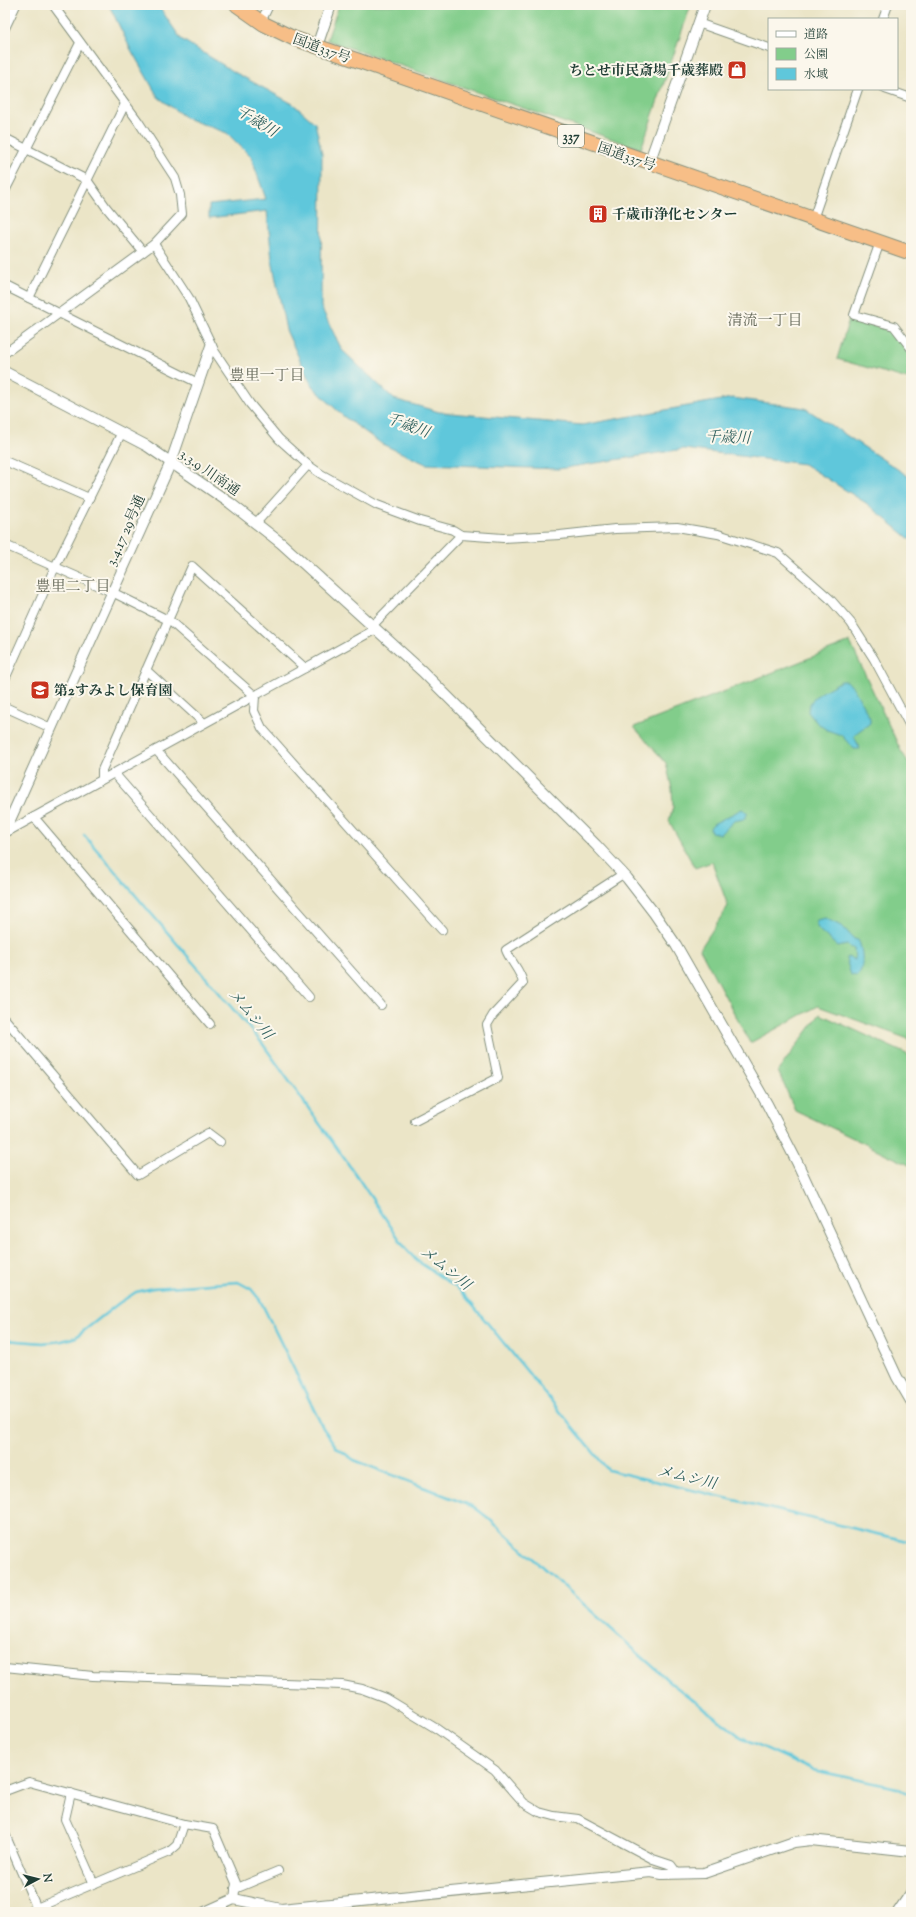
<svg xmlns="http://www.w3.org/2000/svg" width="916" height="1917" font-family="'Sorts Mill Goudy','Noto Serif JP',serif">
<rect width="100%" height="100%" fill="#fbf7ec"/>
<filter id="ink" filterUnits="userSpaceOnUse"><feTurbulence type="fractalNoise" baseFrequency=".025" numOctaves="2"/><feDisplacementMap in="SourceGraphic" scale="8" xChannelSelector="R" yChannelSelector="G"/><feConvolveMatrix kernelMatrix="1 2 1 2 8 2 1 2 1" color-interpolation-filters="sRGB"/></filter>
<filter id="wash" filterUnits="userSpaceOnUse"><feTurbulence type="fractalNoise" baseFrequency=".012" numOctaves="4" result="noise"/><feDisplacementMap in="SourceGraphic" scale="16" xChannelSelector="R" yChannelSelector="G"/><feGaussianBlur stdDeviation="0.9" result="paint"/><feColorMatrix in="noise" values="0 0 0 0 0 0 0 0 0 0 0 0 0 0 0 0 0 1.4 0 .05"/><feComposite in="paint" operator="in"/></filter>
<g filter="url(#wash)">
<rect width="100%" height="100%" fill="#ebe5c7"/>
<g fill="#82cd8b" stroke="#508560">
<polygon points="339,5 691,5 641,149 327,40"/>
<polygon points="849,319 893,331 911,357 911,380 837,359"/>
<polygon points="850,642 901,751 911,766 911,1040 818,1006 750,1043 700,949 728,906 712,862 695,868 669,821 673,807 672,789 666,763 634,727"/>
<polygon points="820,1014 911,1056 911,1166 795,1110 778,1071"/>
</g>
<g fill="#5fc7db" stroke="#3f8288">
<polygon points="109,5 158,5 181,39 236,73 293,104 315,123 322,153 321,307 342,350 394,399 439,412 582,425 732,398 805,408 911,478 911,540 866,503 804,464 684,449 558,469 426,464 382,444 343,416 312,386 286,330 272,260 267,211 209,218 209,205 266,199 251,157 227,133 186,118 158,97 130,48"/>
<path d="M841,681H847L854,689L870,718V723C865,728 859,729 854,736L860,749H854L841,735L827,730L818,724L808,712C808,696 829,689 841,681Z"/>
<polygon points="742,809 747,812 747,815 744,819 734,821 720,834 711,832 710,828 713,824"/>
<path d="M825,918L843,927L854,939L858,940C863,948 865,970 857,976L851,975L846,959L847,957L855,960L854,949L847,945L838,947L819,930L816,925L817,920Z"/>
</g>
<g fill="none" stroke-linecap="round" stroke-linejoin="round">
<g stroke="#5fc7db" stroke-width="2.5">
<polyline points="84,835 262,1043 356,1175 406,1249 416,1260 461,1291 608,1470 911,1542"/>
<polyline points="5,1340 43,1343 62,1341 76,1337 119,1303 136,1292 153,1288 238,1282 251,1289 260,1300 323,1428 337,1448 354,1460 474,1507 487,1517 671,1683 741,1737 813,1770 897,1788 911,1795"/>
</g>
</g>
</g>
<g filter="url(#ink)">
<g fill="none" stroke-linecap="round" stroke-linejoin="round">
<defs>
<g id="minor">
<polyline points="883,19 888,5"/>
<polyline points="261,22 269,5"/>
<polyline points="698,23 769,48"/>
<polyline points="5,28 16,5"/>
<polyline points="885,89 911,98"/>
<polyline points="5,138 87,180 106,207 143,252"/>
<polyline points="5,191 80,43"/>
<polyline points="813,219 858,89"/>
<polyline points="880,242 854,315 894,326 911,348"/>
<polyline points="154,244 189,298 215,352 250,404 279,439 308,465 321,474 377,505 420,521 453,530 461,535 503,538 560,535 615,529 677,527 718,534 778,553 830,599 851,623 874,659 911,728"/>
<polyline points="5,286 198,383"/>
<polyline points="29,298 125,104"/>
<polyline points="5,353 154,244 182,214 180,195 175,178 138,121 53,5"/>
<polyline points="5,461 89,498"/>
<polyline points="256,523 308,465"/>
<polyline points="5,545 112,592 170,621 255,696 254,711 262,728 442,930"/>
<polyline points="372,626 461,535"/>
<polyline points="146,670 204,723"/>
<polyline points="5,679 55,567 122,432"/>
<polyline points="5,707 51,728"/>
<polyline points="156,750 381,1005"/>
<polyline points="114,773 309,997"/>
<polyline points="102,779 102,770 192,566 305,668"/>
<polyline points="34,817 210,1024"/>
<polyline points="5,833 376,629"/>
<polyline points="5,1019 138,1175 208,1133 220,1142"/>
<path d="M415,1121L498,1078L487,1025L493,1015L523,983C521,971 510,961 506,950L623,874"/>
<polyline points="5,1667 93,1676 342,1685 362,1689 386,1698 437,1729 495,1770 524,1803 539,1812 554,1816 578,1819 653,1859 671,1865 677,1873"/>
<polyline points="5,1791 29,1782 184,1824 213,1829 236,1883 234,1899"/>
<polyline points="71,1793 65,1819 94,1884"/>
<polyline points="5,1834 38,1911"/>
<polyline points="235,1889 278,1871"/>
<polyline points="27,1912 169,1852 177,1845 184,1824"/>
</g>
<g id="tertiary">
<polyline points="317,46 331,5"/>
<polyline points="649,163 705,5"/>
<polyline points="5,372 147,446 230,503 281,543 422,671 596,845 627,878 654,913 676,945 767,1104 797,1162 897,1377 911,1401"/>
<polyline points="5,831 171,462 211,346"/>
<polyline points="205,1912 234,1899 281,1909 651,1872 662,1874 704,1873 794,1842 811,1840 911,1851"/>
<polyline points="898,1912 911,1893"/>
</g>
<polyline id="trunk" points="237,5 264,24 293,38 911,253"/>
</defs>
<use href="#minor" stroke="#85917e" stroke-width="10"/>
<use href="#tertiary" stroke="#85917e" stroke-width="12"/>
<use href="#trunk" stroke="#85917e" stroke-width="16"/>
<use href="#minor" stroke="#fff" stroke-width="8"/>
<use href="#tertiary" stroke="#fff" stroke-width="10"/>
<use href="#trunk" stroke="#f7be87" stroke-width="14"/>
</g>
</g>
<defs>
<symbol id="shop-square" viewBox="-11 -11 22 22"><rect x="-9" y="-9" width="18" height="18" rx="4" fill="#c8321e" stroke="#fbf7ec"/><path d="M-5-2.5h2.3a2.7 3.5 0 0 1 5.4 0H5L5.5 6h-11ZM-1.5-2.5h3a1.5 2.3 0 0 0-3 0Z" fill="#fff"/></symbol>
<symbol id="building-square" viewBox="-11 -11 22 22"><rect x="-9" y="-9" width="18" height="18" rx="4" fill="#c8321e" stroke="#fbf7ec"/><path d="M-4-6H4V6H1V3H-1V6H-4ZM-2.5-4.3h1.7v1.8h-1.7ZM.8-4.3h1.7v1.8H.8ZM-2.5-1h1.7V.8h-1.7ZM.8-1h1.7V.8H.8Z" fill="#fff"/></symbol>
<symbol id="school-square" viewBox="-11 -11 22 22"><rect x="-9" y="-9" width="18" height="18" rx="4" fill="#c8321e" stroke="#fbf7ec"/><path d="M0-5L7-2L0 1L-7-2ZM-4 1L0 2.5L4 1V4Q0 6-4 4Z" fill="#fff"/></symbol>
</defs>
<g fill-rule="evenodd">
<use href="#shop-square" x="726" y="59" width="22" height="22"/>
<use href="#building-square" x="587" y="203" width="22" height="22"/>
<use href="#school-square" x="29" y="679" width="22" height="22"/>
</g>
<g text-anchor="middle" stroke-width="4" stroke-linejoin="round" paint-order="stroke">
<rect fill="#fbf7ec" stroke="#61756b" stroke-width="1" x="558" y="125" width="26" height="22" rx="3"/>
<g font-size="13" font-weight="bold" fill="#1f3d34">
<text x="571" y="141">337</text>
</g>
<g font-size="14" fill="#1f3d34" stroke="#fbf7ec">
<text transform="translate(322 48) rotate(20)" y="5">国道337号</text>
<text transform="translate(627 156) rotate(19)" y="5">国道337号</text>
<text transform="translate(210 472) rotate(35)" y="5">3.3.9 川南通</text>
<text transform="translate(125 530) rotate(-66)" y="5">3.4.17 29号通</text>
</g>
<g font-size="14" font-weight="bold" fill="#1f3d34" stroke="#fbf7ec" text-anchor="start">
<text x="723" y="75" text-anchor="end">ちとせ市民斎場千歳葬殿</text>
<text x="612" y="219">千歳市浄化センター</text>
<text x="54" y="695">第2すみよし保育園</text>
</g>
<g font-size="15" font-style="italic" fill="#2f605e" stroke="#fbf7ec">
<text transform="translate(257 121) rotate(31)" y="5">千歳川</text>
<text transform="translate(408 425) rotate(20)" y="5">千歳川</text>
<text transform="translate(728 437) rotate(2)" y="5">千歳川</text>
<text transform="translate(251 1014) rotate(50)" y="5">メムシ川</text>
<text transform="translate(446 1268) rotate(39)" y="5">メムシ川</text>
<text transform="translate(687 1477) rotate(13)" y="5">メムシ川</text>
</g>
<g font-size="15" fill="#646859" stroke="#fbf7ec">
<text x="765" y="325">清流一丁目</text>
<text x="267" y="380">豊里一丁目</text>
<text x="73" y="591">豊里二丁目</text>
</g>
</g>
<rect width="916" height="1917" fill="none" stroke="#fbf7ec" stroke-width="20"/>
<rect x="768" y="18" width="130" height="72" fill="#fbf7ec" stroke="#a3ada2"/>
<rect x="776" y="31" width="20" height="6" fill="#ffffff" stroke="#a3ada2"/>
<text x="804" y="38" font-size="12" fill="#1f3d34">道路</text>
<rect x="776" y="48" width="20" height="12" fill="#82cd8b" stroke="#a3ada2"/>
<text x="804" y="58" font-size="12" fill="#1f3d34">公園</text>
<rect x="776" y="68" width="20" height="12" fill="#5fc7db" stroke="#a3ada2"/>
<text x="804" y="78" font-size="12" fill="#1f3d34">水域</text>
<g transform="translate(38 1879) rotate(83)" stroke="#fbf7ec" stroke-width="3" paint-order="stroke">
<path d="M0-3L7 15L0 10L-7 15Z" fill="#1f3d34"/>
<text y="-6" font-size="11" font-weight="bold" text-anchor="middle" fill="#1f3d34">N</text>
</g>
</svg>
